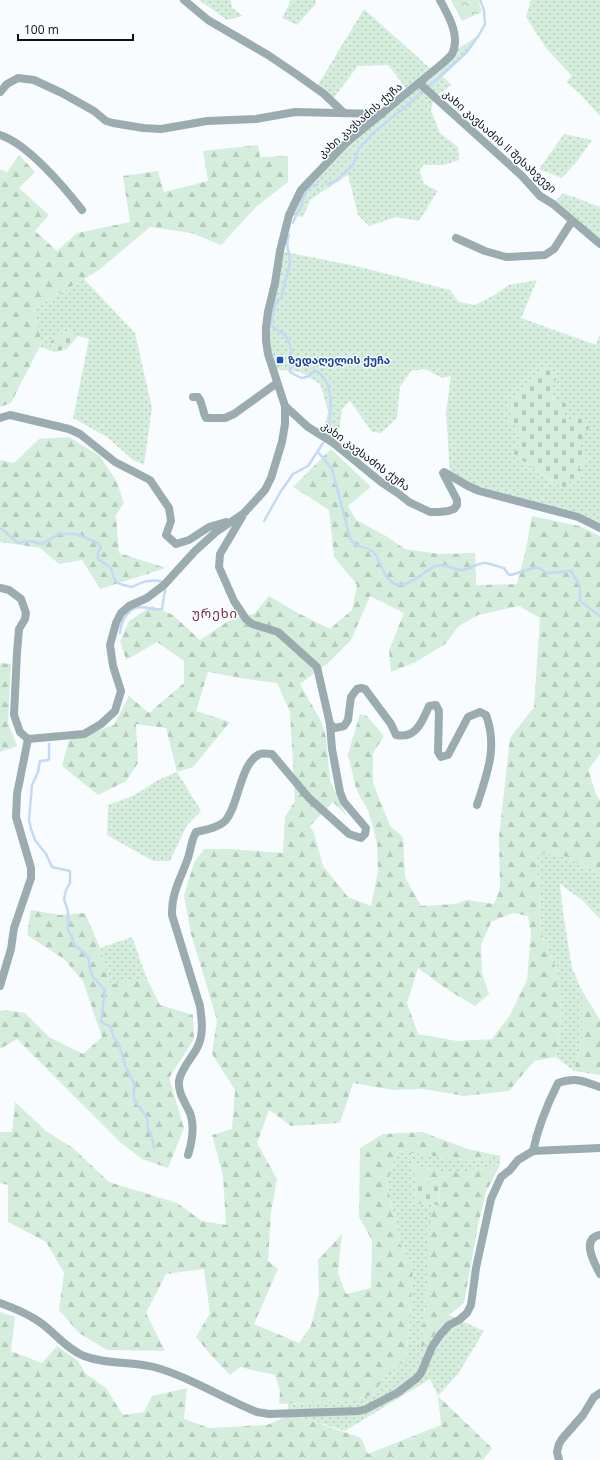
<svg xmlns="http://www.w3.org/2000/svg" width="600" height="1460" font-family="'Open Sans','Noto Sans Georgian',sans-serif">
<defs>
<pattern id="grass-dots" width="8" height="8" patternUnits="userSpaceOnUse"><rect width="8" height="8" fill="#d5eddc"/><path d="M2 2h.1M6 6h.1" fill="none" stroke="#b6cabc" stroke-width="1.8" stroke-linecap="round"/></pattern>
<pattern id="forest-firs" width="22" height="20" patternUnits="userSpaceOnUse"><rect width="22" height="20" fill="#d5eddc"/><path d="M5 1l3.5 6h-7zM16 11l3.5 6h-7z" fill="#b6cabc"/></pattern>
<pattern id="cemetery-stones" width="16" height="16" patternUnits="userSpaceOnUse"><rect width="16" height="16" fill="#d5eddc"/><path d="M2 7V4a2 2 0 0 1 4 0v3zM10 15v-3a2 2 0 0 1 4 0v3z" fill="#b6cabc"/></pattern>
<pattern id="park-crowns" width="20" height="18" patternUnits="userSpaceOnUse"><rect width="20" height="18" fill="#d5eddc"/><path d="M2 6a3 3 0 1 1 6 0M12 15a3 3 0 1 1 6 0" fill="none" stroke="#b6cabc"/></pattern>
</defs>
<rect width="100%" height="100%" fill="#f9fcff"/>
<g fill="url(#grass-dots)" fill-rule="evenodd">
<polygon points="199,0 231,0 232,8 243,16 227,20"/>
<polygon points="291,0 316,0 315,5 297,25 282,18"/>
<polygon points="531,0 600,0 600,116 580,94 566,82 572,76 546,48 526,17"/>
<polygon points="364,9 433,71 452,53 479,35 467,52 442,76 452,85 434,97 431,110 440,133 458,147 459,160 444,165 423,165 420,171 424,184 438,191 419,221 396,217 369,226 358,215 348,175 311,199 303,217 289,215 295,203 319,171 409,92 388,65 358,66 331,101 316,88"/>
<polygon points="564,134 592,140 578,160 562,178 539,169"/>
<polygon points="563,193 600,207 600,244 553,204"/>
<path d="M280,251L356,266L450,290L459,302L475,305L491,297L509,285L537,280L521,318L596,345L600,334V528L498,496L450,474L446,412L451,376L442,378L425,369L411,371L400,387L397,418L381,433L372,432L350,401L342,409L340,427L332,442L323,436L328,411L320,384L300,372L272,369L266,341ZM544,367L558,376L550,389L562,417L571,422L577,445L579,468L583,473L576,479L573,478L555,480L553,482L513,454L523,440L515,424L510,401Z"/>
<polygon points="84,279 135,333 152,408 144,465 133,460 107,437 73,418 89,339 78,336 68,330 50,342 55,352 40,347 42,342 33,309"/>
<polygon points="177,772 201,811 187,825 170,861 153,861 107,835 108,805 133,796 158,780"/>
<polygon points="537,853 562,855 592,870 600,877 600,919 583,901 560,884 563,912 572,968 582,991 582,1039 574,1071 556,1057 562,1016 557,971 541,933"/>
<polygon points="132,937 147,979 110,984 100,948"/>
<polygon points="397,1151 471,1161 500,1156 500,1165 469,1171 439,1171 413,1165 415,1182 414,1203 439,1205 427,1283 423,1325 432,1339 449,1315 484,1331 458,1374 438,1396 430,1379 345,1431 307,1419 287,1416 288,1404 350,1401 372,1395 386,1376 406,1359 410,1319 413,1267 401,1246 387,1183"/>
</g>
<g fill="url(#forest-firs)" fill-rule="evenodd">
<polygon points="258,145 260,157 288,156 288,182 257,206 221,245 191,233 150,227 99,270 33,309 42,342 11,403 0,407 0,169 7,172 19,155 35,172 19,188 49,215 35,231 57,251 77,233 130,222 123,176 158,171 164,192 208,181 203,151"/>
<polygon points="69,437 100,456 117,482 124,503 116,515 119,553 166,568 100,589 82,560 59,564 40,548 0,542 0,460 14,463 39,439"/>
<path d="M331,449L371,487L348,506L356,520L386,536L405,549L439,554L475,553L476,585L517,584L526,549L532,516L579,526L600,536V754L588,770L597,796L600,800V877L592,870L562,855L537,853L541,933L557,971L562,1016L556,1057L534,1061L509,1091L465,1096L423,1089L393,1090L353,1083L340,1123L291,1126L269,1110L257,1143L277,1179L271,1212L268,1261L278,1269L254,1324L299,1343L311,1326L319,1294L318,1260L342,1234L338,1273L346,1294L371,1288L372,1240L359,1217L360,1148L383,1134L422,1132L468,1149L500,1156L471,1161L397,1151L387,1184L401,1246L413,1267L410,1319L406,1359L386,1376L372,1395L350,1401L279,1404L280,1391L275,1375L240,1367L230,1375L210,1354L196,1337L210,1313L204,1269L166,1274L146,1313L165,1351L107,1350L79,1333L59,1310L64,1273L46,1242L8,1222V1185L0,1183V1132H12L15,1102L46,1131L73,1148L109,1182L177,1203L202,1221L226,1225L223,1176L212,1135L232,1129L235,1090L212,1054L217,1020L191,934L184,895L194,863L204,849H229L283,853L285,817L295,801L290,712L277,683L247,679L208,672L196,711L230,722L193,767L177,772L166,728L136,724L138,763L126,781L98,795L62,766L69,740L114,725L129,696L149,713L184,683V661L157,642L126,660L120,641L129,621L152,606L173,615L200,640L233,618L254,614L269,596L296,612L330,629L352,610L357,585L334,557L329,510L293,487ZM370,596L404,613L389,650L391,672L416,662L445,644L459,626L478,615L519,606L540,618L534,707L510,738L499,837L500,888L494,904L467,900L455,904L421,906L405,877L403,837L390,826L373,783V753L384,736L367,716L360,714L348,754L356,789L369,812L377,844L378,871L371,906L348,897L323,866L314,833L310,826L333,802L346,815L330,781L326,737L321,721L300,684L328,663L351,640ZM513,913L528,916L531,933L527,980L510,1015L492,1039L457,1041L418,1034L407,1003L418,968L448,990L475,1006L489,994L482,973L481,945L491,922Z"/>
<polygon points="0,663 11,664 8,723 17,746 0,752"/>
<polygon points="31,910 60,915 85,913 100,948 110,984 147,979 160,1005 193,1015 194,1039 169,1078 184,1128 168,1168 142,1159 120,1142 17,1039 0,1049 0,1011 6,1010 25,1013 49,1037 83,1054 102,1037 83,981 64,959 27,935"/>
<polygon points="582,991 600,1020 600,1075 574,1071 582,1039"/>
<polygon points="413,1165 439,1171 469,1171 500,1165 486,1192 478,1225 464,1303 449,1315 432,1339 421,1348 427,1283 431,1211 439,1205 440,1183 415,1182"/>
<polygon points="0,1312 15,1317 11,1351 42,1363 57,1346 78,1361 86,1374 106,1388 123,1415 144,1412 152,1396 187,1388 184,1419 209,1428 267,1425 287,1416 307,1419 361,1438 368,1454 441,1425 438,1396 492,1448 483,1460 0,1460"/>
</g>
<g fill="url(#cemetery-stones)">
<polygon points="68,330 78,336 67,349 55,352 50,342"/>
<polygon points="544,367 558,376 550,389 554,400 566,403 562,417 571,422 577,416 590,426 577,445 588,455 579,468 583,473 576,480 572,478 565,488 555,481 554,482 513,454 523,440 515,425 509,424 510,401"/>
<polygon points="415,1182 440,1183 439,1205 414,1203"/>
</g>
<polygon fill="url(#park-crowns)" points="451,0 478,0 482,12 462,21"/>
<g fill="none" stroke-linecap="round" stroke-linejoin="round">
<g stroke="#c3d9f6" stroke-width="2.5">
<polyline points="328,184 336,181 353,165 358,150 373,133 411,102 420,93 441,76 467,52 479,35 485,24 484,10 480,0"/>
<polyline points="293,223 297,213 299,211 306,191 312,185 317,185"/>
<path d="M289,235C285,248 289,249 290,260C290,272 282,284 282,298L277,300L270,324C273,329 276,329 281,332C294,341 292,358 290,372L301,378L307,377L315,371C336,380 331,414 328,433"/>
<path d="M318,452L332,469L350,538C357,551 367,544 375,554C382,564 383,578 395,584C407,589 425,570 436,566C445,563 452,569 460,570C469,571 477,562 486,563C492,564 499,567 504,568L508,574L511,575L537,567L547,573L571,571L580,586V601L600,616"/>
<polyline points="264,521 281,491 293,474 308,466 323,443"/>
<path d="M0,529H2L18,543L30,541L42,544L59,534H77L99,544L101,547L98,552V559L111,568C114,583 117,584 132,587C142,582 150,579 161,581L162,583"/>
<path d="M120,633C121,622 127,608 140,607C148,607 154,611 162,609L165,590L164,588"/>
<polyline points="49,744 49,760 40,761 38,772 32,785 29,820 31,829 35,840 46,854 52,867 70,871 70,883 66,890 64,899 68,911 68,930 72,937 74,945 86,954 89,959 89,966 93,977 105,990 101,1021 103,1023 110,1026 114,1038 119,1044 125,1065 134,1083 134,1099 147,1118 148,1130 151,1133 154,1148"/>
</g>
<g stroke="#9aacaf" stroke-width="8">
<polyline points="184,0 208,20 268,55 296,74 324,94 344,113"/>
<polyline points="419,83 522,176 540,196 553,204 600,244"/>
<polyline points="0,92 7,84 18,78 34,80 62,93 94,111 106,121 113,123 143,128 161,129 207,121 256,119 295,112 382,114"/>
<path d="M0,135C27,143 65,188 82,210"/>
<polyline points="456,238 485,251 506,257 545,255 554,249 572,221"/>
<path d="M193,397H198C203,403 202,411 206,418H225L234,414L277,383"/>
<polyline points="285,406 308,427 332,442 381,482 399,494 409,502 430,512 439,512 448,511 454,509 457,505 457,500 443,473 444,472 468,486 479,491 578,517 600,528"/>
<polyline points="0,418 10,415 69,429 80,434 115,462 150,480 169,508 171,521 166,535 176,544 189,540 209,527 226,522"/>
<path d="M242,517L220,554L219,567L234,601L246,619L252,624L278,632L317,667L330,724L335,728L344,726L348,720L351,697L357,689L361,688L365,689L391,724L396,735C416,739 422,722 429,706L436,705L439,711L438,752L441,757L448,755L468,717L480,712L486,715C498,747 487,774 477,805"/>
<polyline points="0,588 9,590 21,599 26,613 25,619 19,629 17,652 14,715 20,732 28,739"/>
<path d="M0,986L11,949L14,928L31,878V868L16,817L17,794L28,739L84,734L101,724L115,711L121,691L113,666L110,645L116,623L121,613L129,606L147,598L164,585L195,551L216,532L244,513L265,490L271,478L282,442L285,424V406L268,354L266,341V327L268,312L275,283L280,251L289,215L301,190L346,143L443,63C446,60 450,57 452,54C461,36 448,15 440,0"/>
<path d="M533,1151C538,1127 547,1105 558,1083C576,1077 583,1081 600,1087"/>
<path d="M188,1155C192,1142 195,1126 190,1113C185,1102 178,1093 179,1081C181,1069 191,1059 197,1048C204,1035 202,1020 200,1006L172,915C171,893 181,878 188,858C191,849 191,841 196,832C205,830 218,828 225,821C239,806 240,762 260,754C263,753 269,754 272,754L309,798L349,834L361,838L365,834L366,828L344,802L340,792L332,749L330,724"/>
<path d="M600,1235C580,1239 595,1264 600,1274"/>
<path d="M0,1303C14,1308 29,1314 41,1323C56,1334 67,1349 84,1356C107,1365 131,1361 154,1367C190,1377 222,1398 257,1412L269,1414L359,1411L366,1409L397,1393L417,1378L421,1373L432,1347L440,1335L449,1325L459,1320L467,1313L471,1305L476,1268L491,1199L501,1177L510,1170L518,1160L533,1151L600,1148"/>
<polyline points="559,1460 557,1452 559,1444 562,1439 583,1415 594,1397 600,1393"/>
</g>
</g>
<rect fill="#1a4fb4" stroke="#f9fcff" stroke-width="1.5" x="276" y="356" width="8" height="8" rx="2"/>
<g text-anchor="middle" stroke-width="3" stroke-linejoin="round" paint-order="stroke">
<g font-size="11" fill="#0e1013" stroke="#f9fcff">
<text transform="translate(360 120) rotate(-41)" y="4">კახი კავსაძის ქუჩა</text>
<text transform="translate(500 141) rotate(42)" y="4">კახი კავსაძის II შესახვევი</text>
<text transform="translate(366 456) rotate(37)" y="4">კახი კავსაძის ქუჩა</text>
</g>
<g font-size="11" font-weight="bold" fill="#164399" stroke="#f9fcff" text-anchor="start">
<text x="288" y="364">ზედაღელის ქუჩა</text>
</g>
<g font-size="13" letter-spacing="1" fill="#722c3e" stroke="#f9fcff">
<text x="215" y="618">ურეხი</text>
</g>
</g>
<path d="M18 34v6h115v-6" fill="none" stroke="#0e1013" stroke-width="2"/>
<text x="24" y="34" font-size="12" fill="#0e1013" stroke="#f9fcff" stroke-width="3" paint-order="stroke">100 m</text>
</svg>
